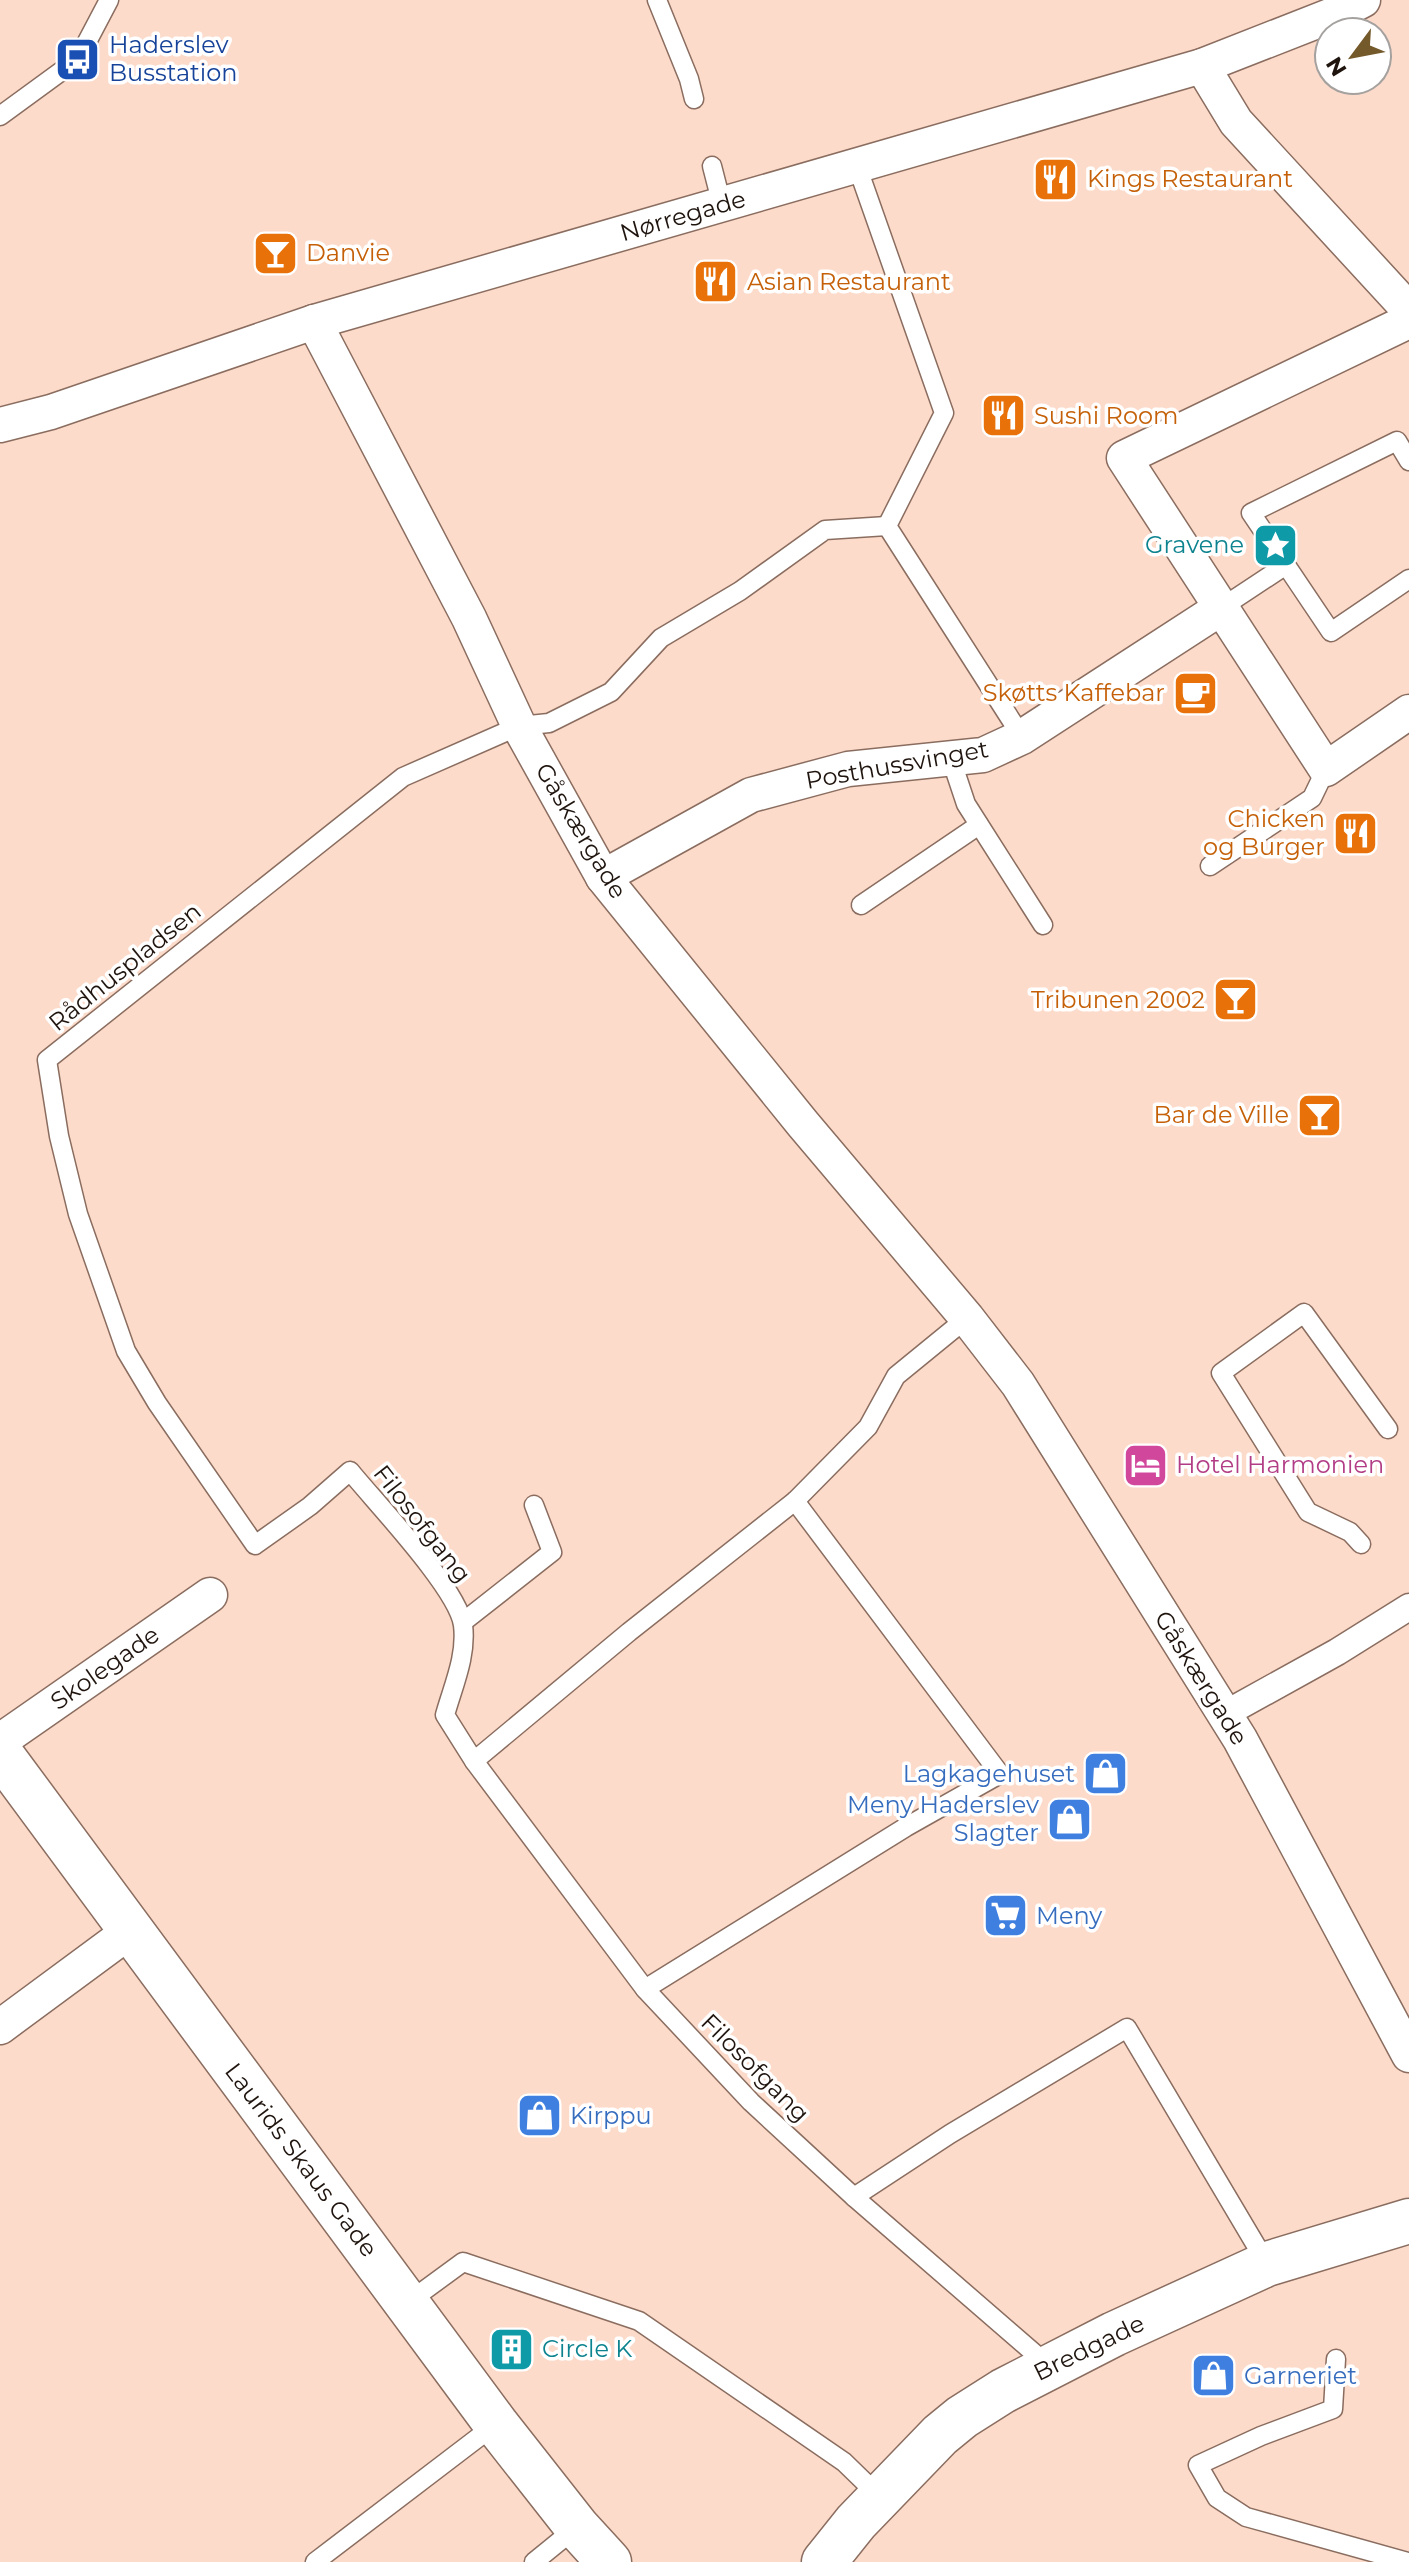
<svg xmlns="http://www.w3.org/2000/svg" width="1409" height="2562" font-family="Montserrat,sans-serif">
<rect width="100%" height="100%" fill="#fcdbcb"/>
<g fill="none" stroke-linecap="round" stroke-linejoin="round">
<defs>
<g id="service">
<polyline points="657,0 689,79 694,99"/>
<polyline points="0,116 78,59 109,0"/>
<polyline points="712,166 722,205"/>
<polyline points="857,166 944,413 887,526 1022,737"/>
<polyline points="1409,461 1397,441 1251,513 1331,632 1409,579"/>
<path d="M887,526L825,530L740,591L661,638L611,692L549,723L519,726L403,777L47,1060L59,1136L78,1214L126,1351L157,1403L255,1545L310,1506L350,1471C376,1503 458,1589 463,1625C467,1656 453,1686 445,1715L474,1761L645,1989L751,2102L854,2197L1049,2366"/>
<polyline points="1221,608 1286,565"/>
<polyline points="951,759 966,804 1043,925"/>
<polyline points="1210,866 1312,798 1326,769"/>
<polyline points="861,905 979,825"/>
<polyline points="1361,1544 1350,1532 1308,1512 1221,1373 1304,1313 1388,1429"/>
<polyline points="463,1622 552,1552 534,1505"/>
<polyline points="474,1761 629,1632 795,1501 868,1427 896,1376 967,1318"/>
<polyline points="645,1989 906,1827 1000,1774 795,1501"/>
<polyline points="854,2197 950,2134 1127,2028 1267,2264"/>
<polyline points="407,2303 463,2262 639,2321 844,2462 880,2497"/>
<polyline points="1336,2359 1333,2409 1261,2436 1198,2465 1217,2498 1246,2517 1408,2562"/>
<polyline points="315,2562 496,2424"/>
<polyline points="534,2562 577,2527"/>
</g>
<polyline id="pedestrian" points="1225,1714 1337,1652 1409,1607"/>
<g id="minor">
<polyline points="1202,66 1236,122 1409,310"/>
<polyline points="1409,321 1124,458 1326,769 1409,712"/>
<polyline points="314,322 469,618 519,726 603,877 803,1124 967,1318 1018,1384 1240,1739 1409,2055"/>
<polyline points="0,425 51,412 314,322 1202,66 1340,12 1363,0"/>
<polyline points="603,877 751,795 848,769 983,755 1022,737 1221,608"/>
<polyline points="0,1741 210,1595"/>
<polyline points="0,2027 130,1931"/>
</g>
<g id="tertiary">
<polyline points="0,1753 496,2424 577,2527 609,2562"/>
<polyline points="824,2562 856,2522 940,2435 962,2417 1003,2391 1114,2334 1267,2264 1409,2221"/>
</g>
</defs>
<use href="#service" stroke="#8a6d5f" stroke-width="21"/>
<use href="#pedestrian" stroke="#8a6d5f" stroke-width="29"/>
<use href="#minor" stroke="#8a6d5f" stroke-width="37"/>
<use href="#tertiary" stroke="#8a6d5f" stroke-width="47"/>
<use href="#service" stroke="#fff" stroke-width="18"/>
<use href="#pedestrian" stroke="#fff" stroke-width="26"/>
<use href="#minor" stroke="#fff" stroke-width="34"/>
<use href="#tertiary" stroke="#fff" stroke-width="44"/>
</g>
<defs>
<symbol id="bus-square" viewBox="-11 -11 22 22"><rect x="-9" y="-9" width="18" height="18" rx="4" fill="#1a4fb4" stroke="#fff"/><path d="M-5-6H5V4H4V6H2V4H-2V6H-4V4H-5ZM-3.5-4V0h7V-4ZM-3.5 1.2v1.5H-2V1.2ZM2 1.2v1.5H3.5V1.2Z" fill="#fff"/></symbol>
<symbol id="restaurant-square" viewBox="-11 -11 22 22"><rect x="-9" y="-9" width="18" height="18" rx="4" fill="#e8710a" stroke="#fff"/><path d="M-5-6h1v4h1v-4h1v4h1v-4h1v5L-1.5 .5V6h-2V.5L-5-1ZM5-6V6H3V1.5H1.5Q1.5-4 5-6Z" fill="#fff"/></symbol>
<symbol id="bar-square" viewBox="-11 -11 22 22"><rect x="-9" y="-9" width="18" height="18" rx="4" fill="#e8710a" stroke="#fff"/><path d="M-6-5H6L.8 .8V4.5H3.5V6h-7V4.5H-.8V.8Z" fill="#fff"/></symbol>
<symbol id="sight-square" viewBox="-11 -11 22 22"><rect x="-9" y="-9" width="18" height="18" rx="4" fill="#0f9aa8" stroke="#fff"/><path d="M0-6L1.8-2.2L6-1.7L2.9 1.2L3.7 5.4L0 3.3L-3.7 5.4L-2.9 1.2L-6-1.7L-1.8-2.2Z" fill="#fff"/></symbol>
<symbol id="cafe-square" viewBox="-11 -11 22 22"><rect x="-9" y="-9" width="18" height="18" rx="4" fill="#e8710a" stroke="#fff"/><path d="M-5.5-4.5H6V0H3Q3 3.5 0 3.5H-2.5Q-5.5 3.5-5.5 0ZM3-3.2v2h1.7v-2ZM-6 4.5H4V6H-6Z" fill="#fff"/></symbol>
<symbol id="hotel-square" viewBox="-11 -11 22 22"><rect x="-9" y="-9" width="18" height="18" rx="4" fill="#d1479c" stroke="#fff"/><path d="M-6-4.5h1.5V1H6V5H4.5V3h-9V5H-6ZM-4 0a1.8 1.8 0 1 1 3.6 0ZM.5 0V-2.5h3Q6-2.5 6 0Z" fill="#fff"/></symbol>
<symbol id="shop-square" viewBox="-11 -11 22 22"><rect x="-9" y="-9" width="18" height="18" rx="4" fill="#3f7fe0" stroke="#fff"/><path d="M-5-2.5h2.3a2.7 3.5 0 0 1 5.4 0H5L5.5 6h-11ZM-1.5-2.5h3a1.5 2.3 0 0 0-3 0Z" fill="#fff"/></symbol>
<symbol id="supermarket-square" viewBox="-11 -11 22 22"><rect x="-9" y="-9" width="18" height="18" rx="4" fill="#3f7fe0" stroke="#fff"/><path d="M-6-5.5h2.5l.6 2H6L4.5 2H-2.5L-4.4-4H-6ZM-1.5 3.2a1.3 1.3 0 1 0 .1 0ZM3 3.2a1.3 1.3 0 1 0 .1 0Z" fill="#fff"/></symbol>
<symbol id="building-square" viewBox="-11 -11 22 22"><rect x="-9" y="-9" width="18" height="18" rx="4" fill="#0f9aa8" stroke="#fff"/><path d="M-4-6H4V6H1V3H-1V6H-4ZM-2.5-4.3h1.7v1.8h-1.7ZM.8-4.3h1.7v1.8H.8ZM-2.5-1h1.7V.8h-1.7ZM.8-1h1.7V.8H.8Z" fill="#fff"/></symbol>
</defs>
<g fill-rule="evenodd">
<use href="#bus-square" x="52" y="34" width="51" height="51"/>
<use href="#restaurant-square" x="1030" y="154" width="51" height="51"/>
<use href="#bar-square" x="250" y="228" width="51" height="51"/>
<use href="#restaurant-square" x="690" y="256" width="51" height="51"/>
<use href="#restaurant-square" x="978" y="390" width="51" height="51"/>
<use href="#sight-square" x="1250" y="520" width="51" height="51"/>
<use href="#cafe-square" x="1170" y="668" width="51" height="51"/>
<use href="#restaurant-square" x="1330" y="808" width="51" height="51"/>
<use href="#bar-square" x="1210" y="974" width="51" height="51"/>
<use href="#bar-square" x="1294" y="1090" width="51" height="51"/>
<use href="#hotel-square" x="1120" y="1440" width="51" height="51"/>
<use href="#shop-square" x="1080" y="1748" width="51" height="51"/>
<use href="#shop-square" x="1044" y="1794" width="51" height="51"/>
<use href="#supermarket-square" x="980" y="1890" width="51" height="51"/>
<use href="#shop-square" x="514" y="2090" width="51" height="51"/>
<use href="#building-square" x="486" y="2324" width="51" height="51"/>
<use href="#shop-square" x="1188" y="2350" width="51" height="51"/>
</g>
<g text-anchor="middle" stroke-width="7" stroke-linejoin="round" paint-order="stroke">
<g font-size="24" fill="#164399" stroke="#fff" text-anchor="start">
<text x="109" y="53">Haderslev<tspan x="109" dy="28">Busstation</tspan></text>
</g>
<g font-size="24" fill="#c56008" stroke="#fff" text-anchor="start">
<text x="1087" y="187">Kings Restaurant</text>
<text x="306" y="261">Danvie</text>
<text x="747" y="290">Asian Restaurant</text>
<text x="1034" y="424">Sushi Room</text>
<text x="1165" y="701" text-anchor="end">Skøtts Kaffebar</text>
<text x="1325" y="827" text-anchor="end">Chicken<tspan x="1325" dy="28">og Burger</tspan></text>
<text x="1205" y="1008" text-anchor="end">Tribunen 2002</text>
<text x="1289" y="1123" text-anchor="end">Bar de Ville</text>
</g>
<g font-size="24" fill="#1f140e" stroke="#fff">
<text transform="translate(683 216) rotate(-16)" y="8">Nørregade</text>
<text transform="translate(897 765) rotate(-10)" y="8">Posthussvinget</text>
<text transform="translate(581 831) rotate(59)" y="8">Gåskærgade</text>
<text transform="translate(125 967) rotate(-39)" y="8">Rådhuspladsen</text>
<text transform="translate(422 1524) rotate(52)" y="8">Filosofgang</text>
<text transform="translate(105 1668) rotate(-35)" y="8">Skolegade</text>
<text transform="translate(1201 1678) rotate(58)" y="8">Gåskærgade</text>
<text transform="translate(755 2068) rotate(45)" y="8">Filosofgang</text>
<text transform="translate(301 2160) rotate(53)" y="8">Laurids Skaus Gade</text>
<text transform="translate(1089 2348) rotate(-26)" y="8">Bredgade</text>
</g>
<g font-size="24" fill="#0d838f" stroke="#fff" text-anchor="end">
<text x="1244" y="553">Gravene</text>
<text x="542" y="2357" text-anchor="start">Circle K</text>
</g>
<g font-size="24" fill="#b23c85" stroke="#fff" text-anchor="start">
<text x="1176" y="1473">Hotel Harmonien</text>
</g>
<g font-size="24" fill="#366cbe" stroke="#fff" text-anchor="start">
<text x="1075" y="1782" text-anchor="end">Lagkagehuset</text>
<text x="1039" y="1813" text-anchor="end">Meny Haderslev<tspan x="1039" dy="28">Slagter</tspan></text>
<text x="1036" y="1924">Meny</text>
<text x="570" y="2124">Kirppu</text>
<text x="1244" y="2384">Garneriet</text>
</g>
</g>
<g transform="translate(1353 56) rotate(238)"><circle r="38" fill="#ffffff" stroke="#a5a19f" stroke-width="2"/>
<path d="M0-6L14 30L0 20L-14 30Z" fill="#74592b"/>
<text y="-12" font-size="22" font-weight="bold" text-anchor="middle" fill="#1f140e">N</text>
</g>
</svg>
